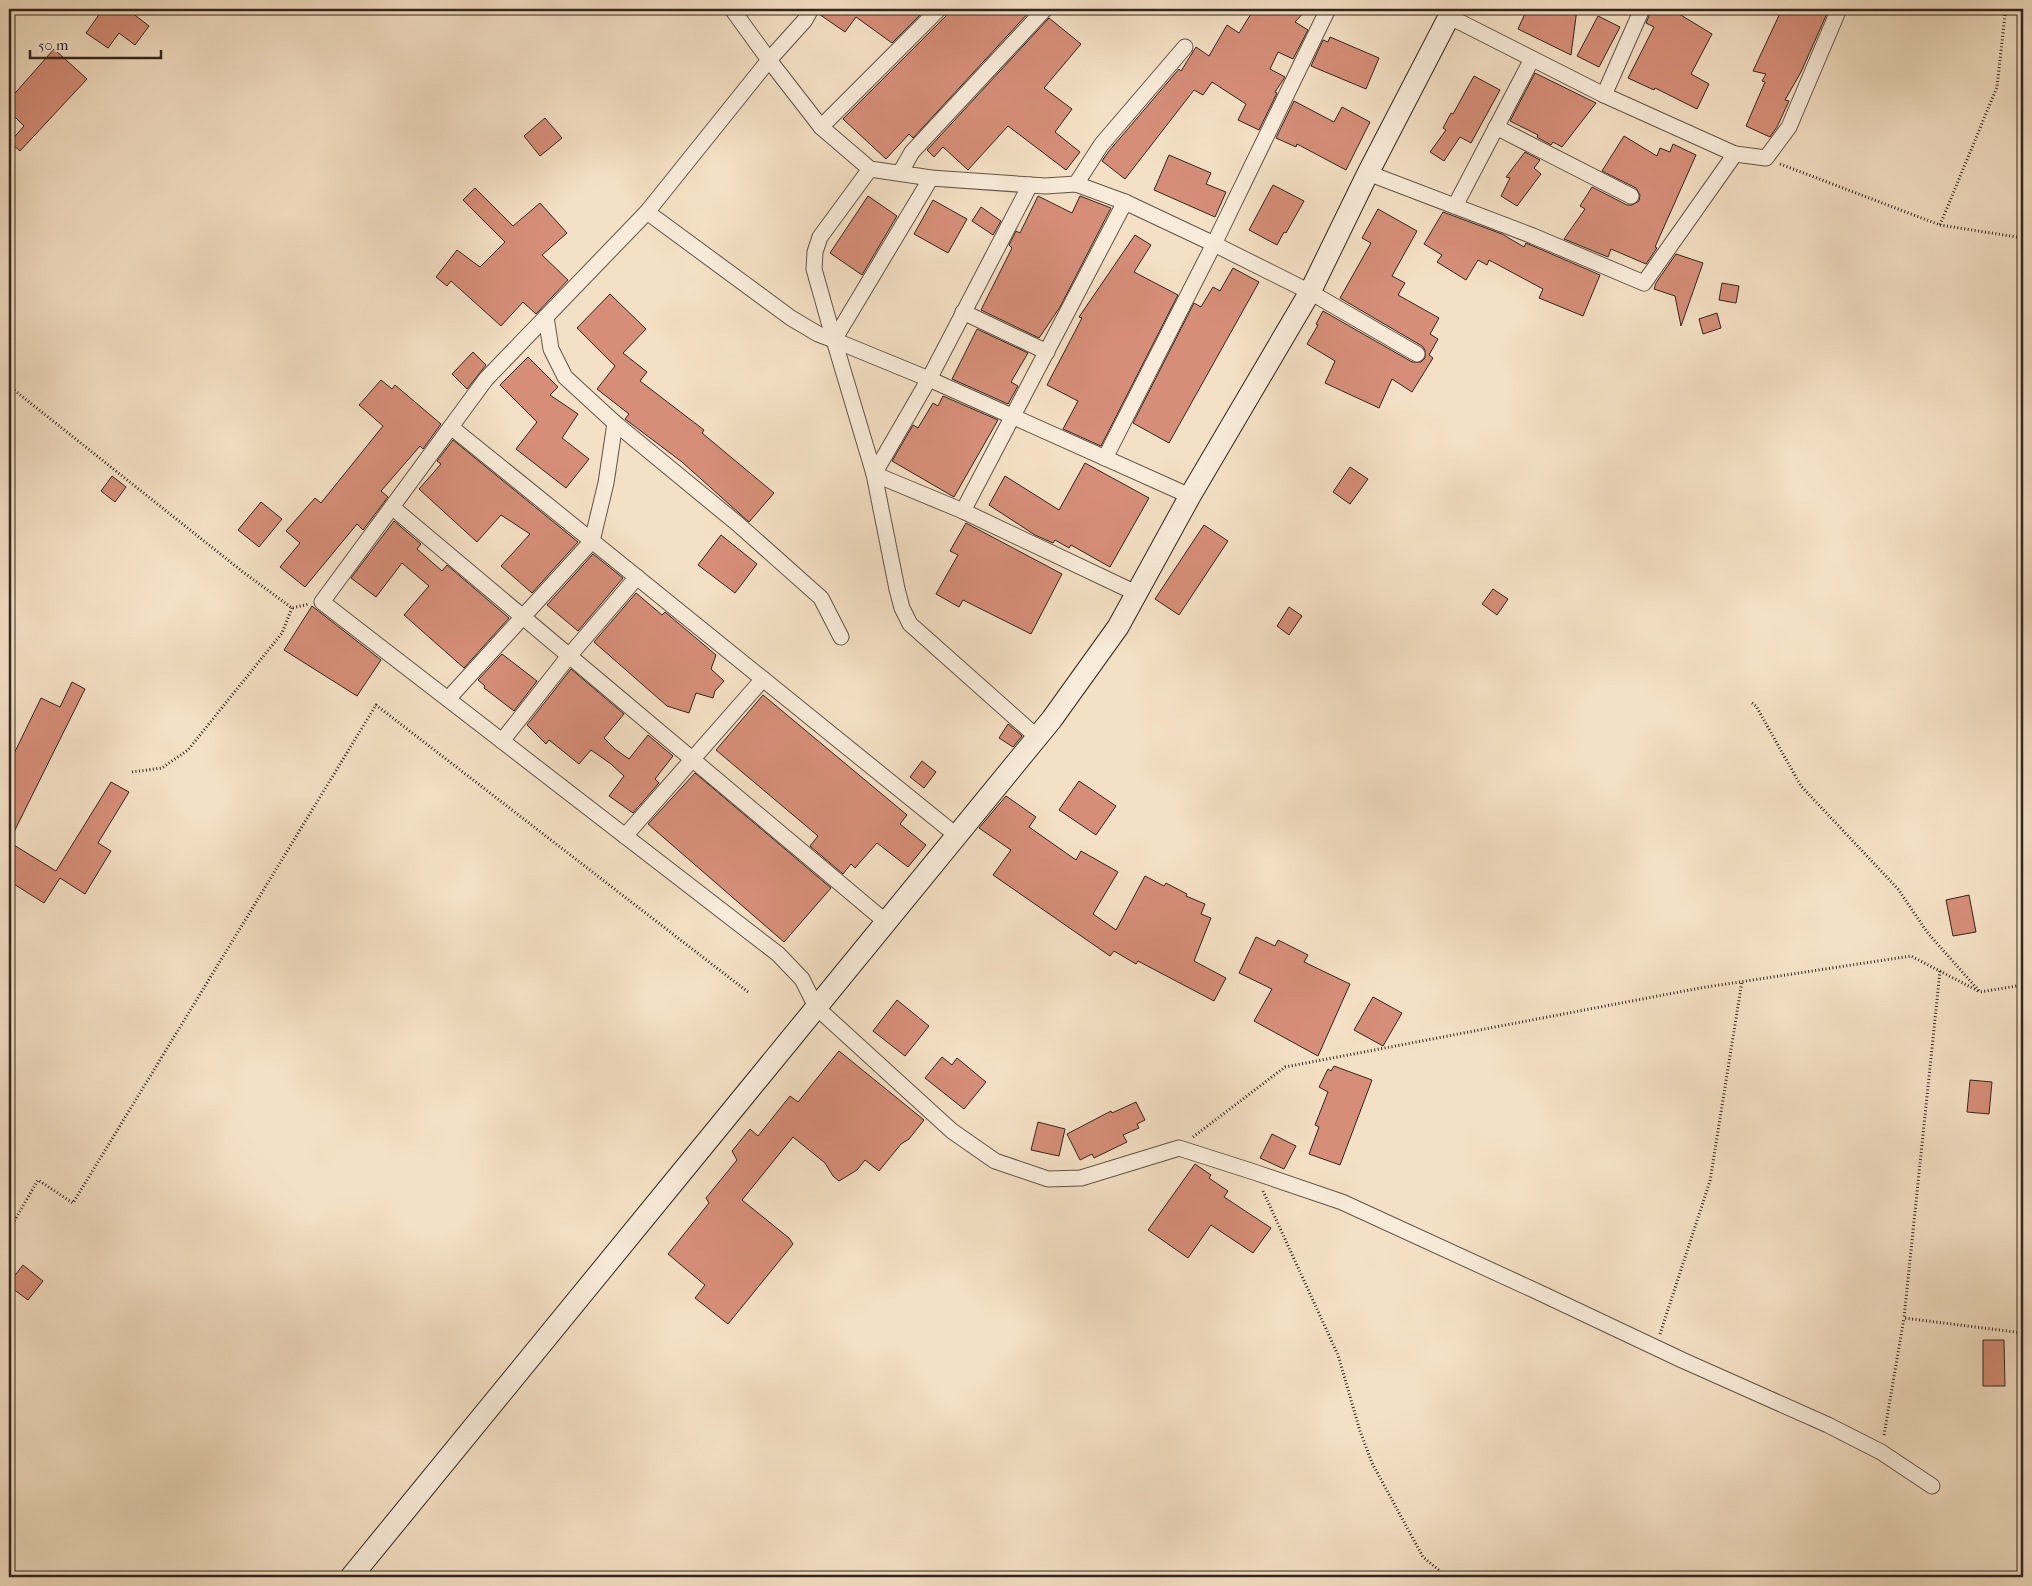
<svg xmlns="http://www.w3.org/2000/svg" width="2032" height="1586" font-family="'IM FELL French Canon',serif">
<rect width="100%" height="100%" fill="#f4e0c4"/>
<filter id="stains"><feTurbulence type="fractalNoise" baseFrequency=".004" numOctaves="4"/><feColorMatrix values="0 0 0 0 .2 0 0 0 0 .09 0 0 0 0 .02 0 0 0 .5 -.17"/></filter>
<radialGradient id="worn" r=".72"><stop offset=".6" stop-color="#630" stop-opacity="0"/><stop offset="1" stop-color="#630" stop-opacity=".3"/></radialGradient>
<g fill="#d68e78" stroke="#31261e">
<polygon points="103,9 127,9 149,26 135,45 119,33 108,48 86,33"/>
<polygon points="820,9 926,9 892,43 856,17 845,32 819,14"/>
<polygon points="948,9 1032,9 913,138 909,134 886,159 843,119 946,16"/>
<polygon points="1254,9 1307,9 1295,22 1308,30 1293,59 1278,52 1270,69 1285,77 1275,92 1277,93 1259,130 1238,120 1246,104 1212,82 1203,95 1194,90 1125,179 1102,161 1109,151 1179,69 1181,71 1196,47 1209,56 1227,25 1239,33"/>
<polygon points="1527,9 1577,9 1571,55 1518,29"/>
<polygon points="1652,9 1671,9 1712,34 1691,74 1709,84 1697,109 1655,88 1654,90 1628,78 1654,27 1646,23"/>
<polygon points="1782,9 1829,9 1801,72 1785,100 1789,101 1777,127 1770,137 1746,126 1765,82 1762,81 1766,74 1753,71"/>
<polygon points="1598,16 1620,27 1599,67 1577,56"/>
<polygon points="1049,18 1081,44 1044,88 1072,109 1055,132 1080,152 1066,170 1008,126 968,170 943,147 934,157 927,150"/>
<polygon points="1330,37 1379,58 1366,89 1311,66 1323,40 1328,42"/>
<polygon points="54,49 87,79 20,151 10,142 24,126 9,111 9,100"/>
<polygon points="1535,73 1596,103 1562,147 1553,142 1551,145 1537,137 1538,135 1510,121"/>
<polygon points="1474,76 1500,90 1471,143 1460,137 1444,161 1430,152 1446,130 1443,128 1451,113 1453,114"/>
<polygon points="1294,101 1334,122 1342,107 1370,122 1346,170 1297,144 1296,147 1276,138"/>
<polygon points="545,118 562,138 540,156 524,136"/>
<polygon points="1624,136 1657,156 1660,148 1670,152 1673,144 1696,155 1655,247 1657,248 1646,264 1611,249 1608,257 1564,239 1585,209 1580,206 1592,187 1627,205 1632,205 1639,201 1640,195 1636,188 1602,171"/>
<polygon points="1525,152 1540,160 1534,168 1541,174 1517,206 1501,196 1510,178 1506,177"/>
<polygon points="1169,155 1211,173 1206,184 1226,192 1215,217 1154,190"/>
<polygon points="1273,185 1304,201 1286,233 1284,232 1277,245 1249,230"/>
<polygon points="475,188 513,226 540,203 567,233 542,255 568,280 536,314 523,302 501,326 451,281 447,286 436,277 457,250 480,267 505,242 463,200"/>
<polygon points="868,196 897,216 862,275 830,253"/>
<polygon points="1038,196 1072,213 1080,196 1111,208 1060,307 1039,338 981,310 1012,248 1009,245 1016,231 1020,233"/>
<polygon points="933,200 967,219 948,253 914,234"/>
<polygon points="981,207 1001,221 993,235 972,221"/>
<polygon points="1378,209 1417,231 1392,276 1405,283 1398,295 1439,318 1430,334 1438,339 1429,355 1433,358 1412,392 1392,379 1379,408 1325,383 1335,361 1307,344 1318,325 1316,324 1323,311 1412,362 1421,362 1425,358 1425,350 1422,346 1340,298 1371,243 1362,238"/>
<polygon points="1443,212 1502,234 1524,247 1526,243 1600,275 1583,316 1539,298 1543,289 1489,260 1487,265 1478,260 1466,280 1437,262 1442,255 1424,244"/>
<polygon points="1135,235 1151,245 1134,272 1178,295 1101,446 1063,429 1078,401 1047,385 1082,318 1079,317"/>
<polygon points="1676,254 1703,263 1681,326 1675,296 1654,289 1656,283"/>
<polygon points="1233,268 1259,282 1169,443 1133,423 1194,303 1201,307 1213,287 1220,291"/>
<polygon points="1722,283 1739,286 1736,303 1719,300"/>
<polygon points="610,294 646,329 623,353 647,372 640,381 704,430 702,433 774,493 749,522 682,462 625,419 629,414 597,389 615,366 577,328"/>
<polygon points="1717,313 1721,328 1703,334 1699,319"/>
<polygon points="977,329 1028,353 1011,382 1018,386 1008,404 952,379"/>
<polygon points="473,352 486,365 467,389 452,374"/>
<polygon points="528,357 558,387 550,395 578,414 562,438 589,459 566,488 516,449 537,422 500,385"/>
<polygon points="381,380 392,389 395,385 441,424 423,449 420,446 381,491 388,497 363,530 357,524 305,587 280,567 300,543 286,531 315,498 321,503 383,426 359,405"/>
<polygon points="943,396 998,420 954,497 892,461 913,425 918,428 933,403 938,406"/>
<polygon points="453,440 578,542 532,593 501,566 530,534 501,515 477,542 419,489 441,464 437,461"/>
<polygon points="1085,463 1149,498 1110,567 1071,545 1069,548 1055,540 1053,543 1035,535 989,505 1005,476 1059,510"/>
<polygon points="1350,467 1368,479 1350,504 1333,492"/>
<polygon points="112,476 126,487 115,502 101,491"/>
<polygon points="261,502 282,519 259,547 238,530"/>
<polygon points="394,521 421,544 417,549 442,571 447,565 509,618 464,668 404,615 429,586 402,563 376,597 351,578"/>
<polygon points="966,523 1062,574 1031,634 963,600 959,607 936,594 958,555 950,551"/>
<polygon points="1204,525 1228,541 1179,615 1155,599"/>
<polygon points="721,535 757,564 735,593 698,565"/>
<polygon points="593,554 623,578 578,631 547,605"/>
<polygon points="1493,589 1508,599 1497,615 1482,604"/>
<polygon points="636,593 662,615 665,612 716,655 711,669 724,681 715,691 713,698 696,693 689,713 667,706 594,642"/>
<polygon points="312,606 381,660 357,696 284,650"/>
<polygon points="1289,607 1302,616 1289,635 1277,626"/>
<polygon points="502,654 537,681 514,711 484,688 485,686 478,680"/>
<polygon points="571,669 624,714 604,738 615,749 629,759 648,735 673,756 655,779 659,783 633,813 609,796 624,776 611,764 591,750 579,764 549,740 546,744 527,725"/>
<polygon points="72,682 85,689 9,842 9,764 41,698 60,707"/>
<polygon points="763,695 907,815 900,824 926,845 908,867 877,843 855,868 851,864 843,874 810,846 818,836 716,750"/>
<polygon points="1008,724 1022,736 1013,747 999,738"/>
<polygon points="922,761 936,772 924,788 910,777"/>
<polygon points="695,773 831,888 784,942 648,824"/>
<polygon points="1079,781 1116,806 1096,835 1059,810"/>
<polygon points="111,782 129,792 98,843 111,851 85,894 60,878 44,903 9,881 9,842 56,871"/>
<polygon points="1006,796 1036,817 1029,827 1076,860 1081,851 1118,872 1093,914 1116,930 1145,876 1164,886 1166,883 1187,894 1186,896 1205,904 1201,914 1211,918 1194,961 1226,978 1214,1001 1138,961 1136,964 1114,951 1110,956 993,875 1011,850 979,828"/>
<polygon points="1969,895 1976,932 1953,936 1946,900"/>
<polygon points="1256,937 1275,946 1278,940 1308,955 1304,962 1350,984 1318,1056 1254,1021 1272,989 1239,973"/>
<polygon points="1373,997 1402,1013 1383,1046 1354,1030"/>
<polygon points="897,1000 929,1026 905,1056 873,1031"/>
<polygon points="839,1051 924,1120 909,1139 901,1144 879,1171 865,1160 857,1170 839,1181 833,1176 825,1163 793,1137 742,1200 789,1238 793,1244 728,1324 695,1298 705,1285 668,1254 709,1203 706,1198 737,1160 732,1151 750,1129 758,1136 790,1096 798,1102"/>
<polygon points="942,1057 952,1065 957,1058 986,1082 964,1109 925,1078"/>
<polygon points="1334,1066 1372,1080 1340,1165 1309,1154 1319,1127 1315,1125 1328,1092 1319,1087 1328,1069 1331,1071"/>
<polygon points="1970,1080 1992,1082 1989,1114 1967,1112"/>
<polygon points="1136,1102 1145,1120 1137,1124 1139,1128 1123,1135 1127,1142 1094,1158 1092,1154 1080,1160 1067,1134 1111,1111 1112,1113"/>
<polygon points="1038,1122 1065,1129 1059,1156 1031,1150"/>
<polygon points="1272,1134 1296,1146 1284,1169 1260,1158"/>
<polygon points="1195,1164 1211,1175 1209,1178 1228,1191 1224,1197 1271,1228 1253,1253 1211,1225 1188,1258 1148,1230"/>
<polygon points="23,1265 43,1281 28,1300 9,1286 9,1283"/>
<polygon points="1983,1340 2004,1340 2005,1386 1983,1386"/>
</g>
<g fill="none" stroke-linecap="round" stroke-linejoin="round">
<defs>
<g id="minor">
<polyline points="732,9 769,60 821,127 870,169 931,178 1045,186 1076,184 1125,202 1214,244 1310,292 1417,354"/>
<polyline points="811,9 805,20 769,60 647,212 486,379 322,602 778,954 802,979 816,1007 952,1131 995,1161 1048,1179 1081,1178 1179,1148 1254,1172 1342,1202 1536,1291 1682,1360 1828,1425 1881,1452 1932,1486"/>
<polyline points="1450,17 1604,95 1735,154 1766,158 1789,127 1839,9"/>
<polyline points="1604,95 1642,9"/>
<polyline points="821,127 939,9"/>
<polyline points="1496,127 1631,196"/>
<polyline points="870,169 820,237 815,252 814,269 834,340 874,474 963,511 1138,594"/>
<polyline points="900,173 912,152 1045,9"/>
<polyline points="1368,173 1533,236 1644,283 1735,154"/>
<polyline points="931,178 834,340 929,379 1190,496"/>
<polyline points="1076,184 1101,145 1185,47"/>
<polyline points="1030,185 929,379 874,474 897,589 902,608 910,624 1037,737"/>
<polyline points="1455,206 1532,59"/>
<polyline points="647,212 791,318 818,334 834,340"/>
<polyline points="963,312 1047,352"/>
<polyline points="546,317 551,349 565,377 615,423 739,525 821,598 841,637"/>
<polyline points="451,427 956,835"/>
<polyline points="1105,458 1214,244 1328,9"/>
<polyline points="392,507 886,922"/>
<polyline points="963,511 1125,202"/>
<polyline points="448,699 592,541 606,483 615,423"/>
<polyline points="502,741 569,656 637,577"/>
<polyline points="625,836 763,679"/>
</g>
<polyline id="secondary" points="351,1577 1052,719 1118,627 1190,496 1310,292 1368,173 1453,9"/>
</defs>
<use href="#minor" stroke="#625448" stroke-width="17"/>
<use href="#secondary" stroke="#31261e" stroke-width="23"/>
<g stroke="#31261e" stroke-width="3" stroke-dasharray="1 2.5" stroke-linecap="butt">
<polyline points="1780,164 1940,225 1997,87 2005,15 2008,9"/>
<polyline points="1940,225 2023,238"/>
<polyline points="9,386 243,572 292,608 309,604"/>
<polyline points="1752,703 1756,706 1801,786 1898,889 1927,932 1980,992 2023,985"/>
<polyline points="132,772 162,768 188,750 282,633 292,608"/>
<polyline points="1940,971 1904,1318 2023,1333"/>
<polyline points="1193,1137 1285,1067 1700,988 1911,956 1980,992"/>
<polyline points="1263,1191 1338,1355 1360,1431 1372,1463 1423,1557 1447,1577"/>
<polyline points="9,1230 38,1180 73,1203 376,705 748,992"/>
<polyline points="1660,1334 1710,1181 1742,981"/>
<polyline points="1884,1435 1904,1318"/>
</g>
<use href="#minor" stroke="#f8ebd9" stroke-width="15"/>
<use href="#secondary" stroke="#f8ebd9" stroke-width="21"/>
</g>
<rect width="2032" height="1586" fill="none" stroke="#f4e0c4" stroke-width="30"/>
<rect x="10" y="10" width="2012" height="1566" fill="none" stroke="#31261e" stroke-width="2.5"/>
<rect x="15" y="15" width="2002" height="1556" fill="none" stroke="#31261e"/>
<path d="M30 50v8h131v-8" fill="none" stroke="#31261e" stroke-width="2.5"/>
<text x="38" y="50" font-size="15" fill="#31261e" stroke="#f8ebd9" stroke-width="4" paint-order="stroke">50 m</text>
<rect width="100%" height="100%" filter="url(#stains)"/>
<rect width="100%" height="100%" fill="url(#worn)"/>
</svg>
